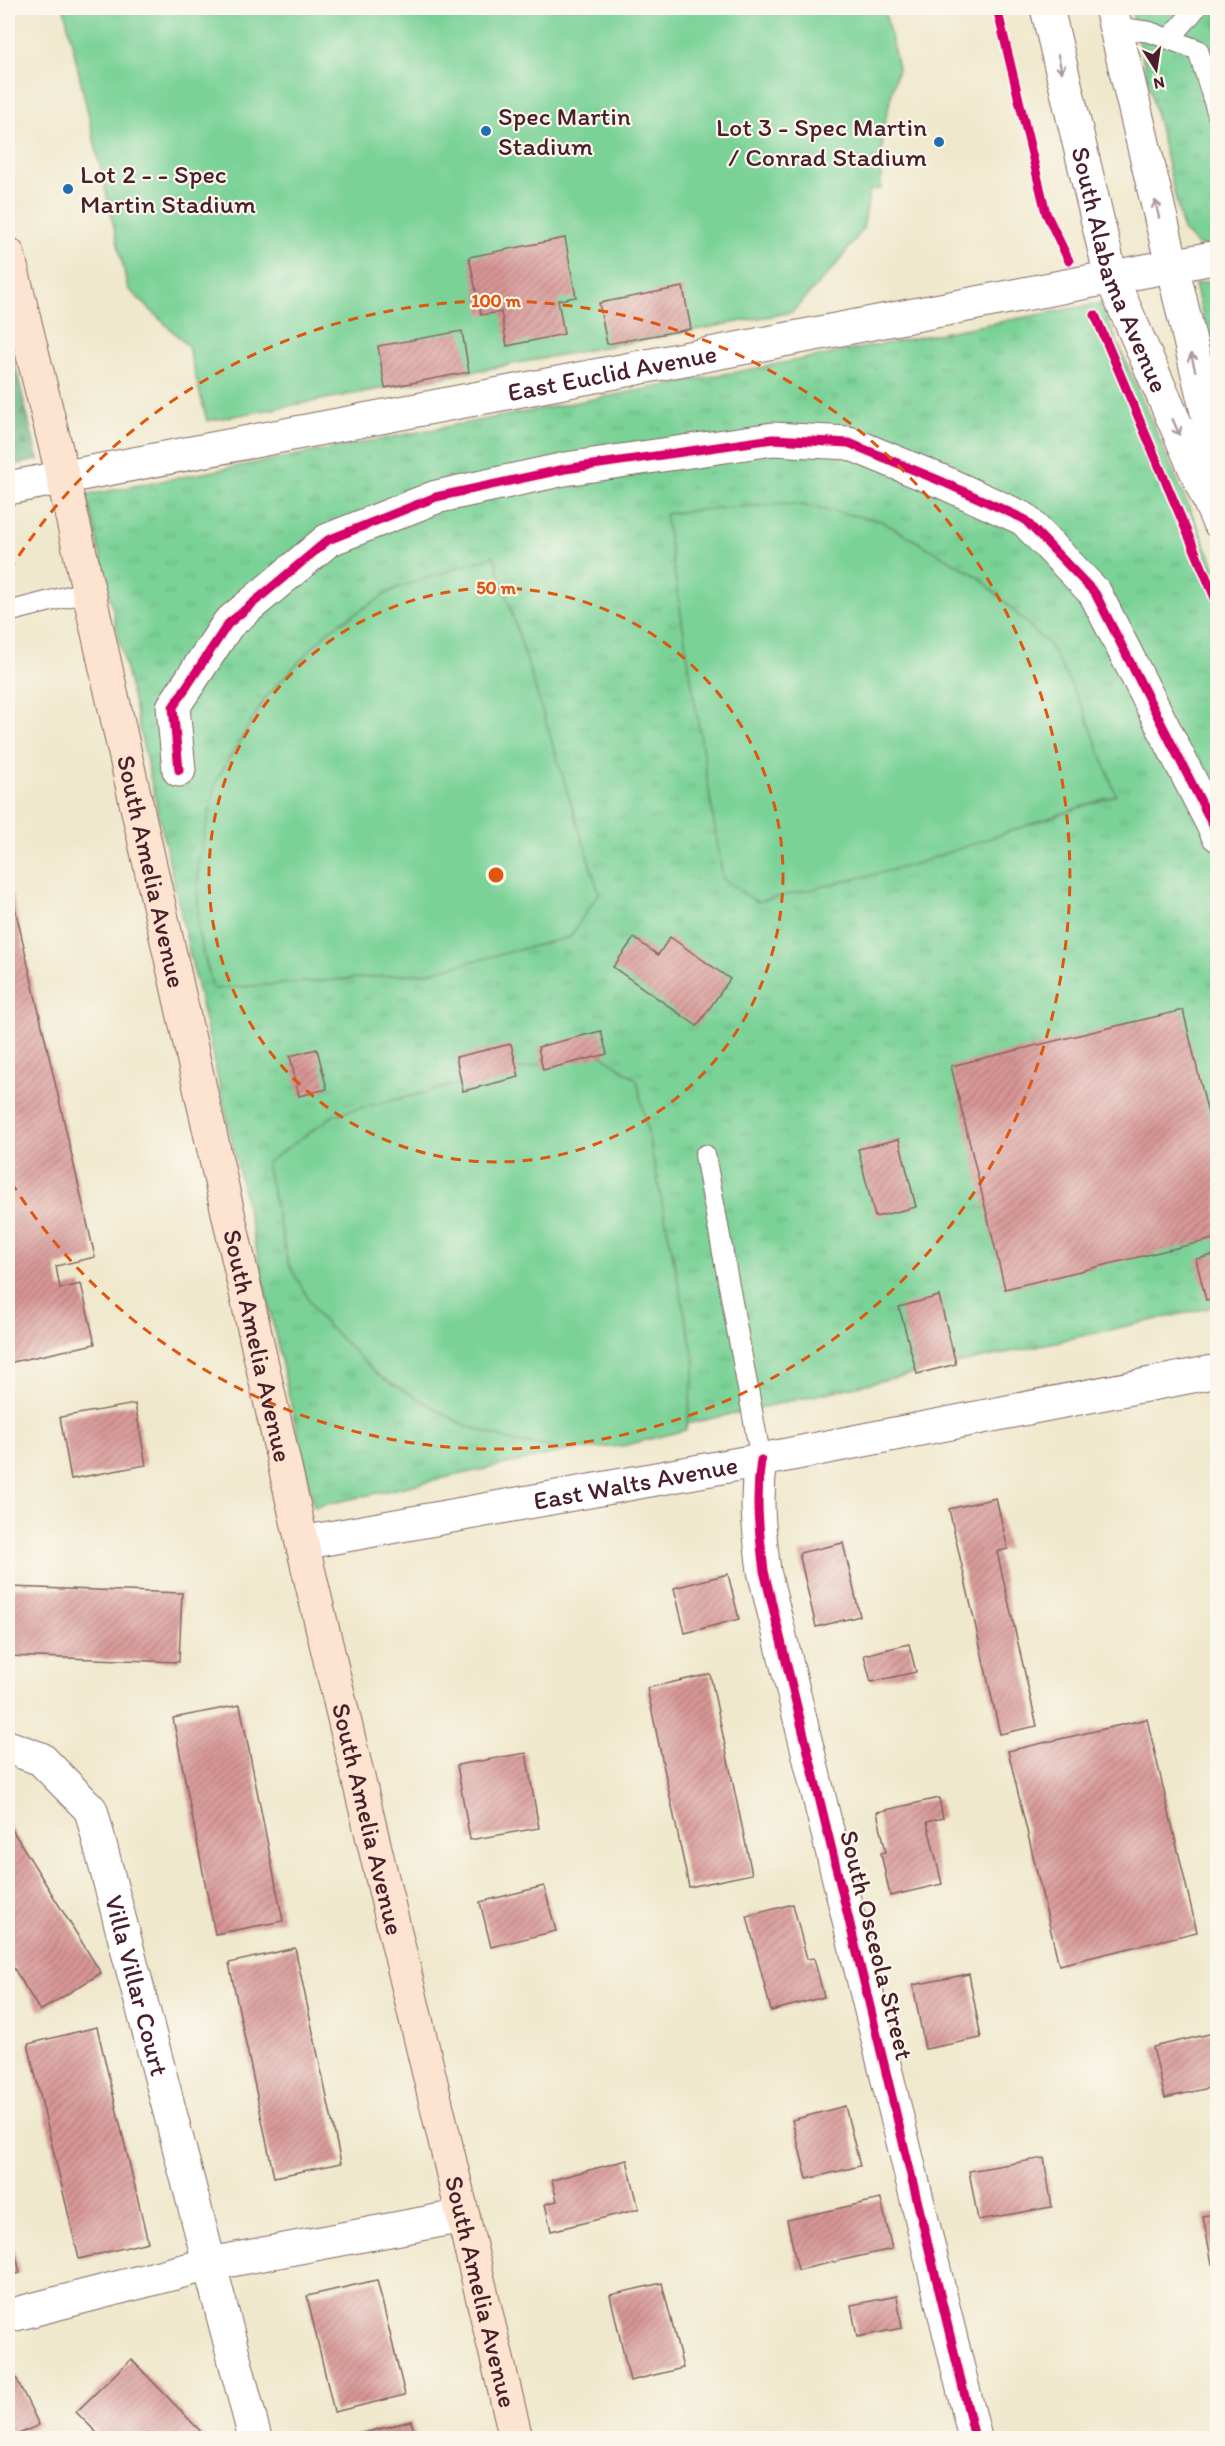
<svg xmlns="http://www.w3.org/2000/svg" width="1225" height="2446" font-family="Itim,sans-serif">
<defs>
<pattern id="forest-firs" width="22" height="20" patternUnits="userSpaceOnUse" patternTransform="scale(1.5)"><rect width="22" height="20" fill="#63b480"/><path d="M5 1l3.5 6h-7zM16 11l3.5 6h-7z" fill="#549269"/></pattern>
<pattern id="park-tufts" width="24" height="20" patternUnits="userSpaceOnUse" patternTransform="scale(1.5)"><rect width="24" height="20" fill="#7ad297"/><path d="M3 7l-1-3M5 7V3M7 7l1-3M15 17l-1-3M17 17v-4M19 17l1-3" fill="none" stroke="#6bb482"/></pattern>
<pattern id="building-hatch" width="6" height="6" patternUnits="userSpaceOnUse" patternTransform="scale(1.5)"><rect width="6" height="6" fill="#d79695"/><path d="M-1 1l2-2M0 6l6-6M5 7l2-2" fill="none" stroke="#b07a7a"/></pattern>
</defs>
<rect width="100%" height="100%" fill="#fbf7ec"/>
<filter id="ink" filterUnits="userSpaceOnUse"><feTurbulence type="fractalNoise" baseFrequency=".0167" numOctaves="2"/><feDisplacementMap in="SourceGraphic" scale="12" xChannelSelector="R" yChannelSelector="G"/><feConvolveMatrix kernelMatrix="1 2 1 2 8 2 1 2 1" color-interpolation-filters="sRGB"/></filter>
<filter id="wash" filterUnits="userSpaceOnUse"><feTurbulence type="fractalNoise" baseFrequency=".008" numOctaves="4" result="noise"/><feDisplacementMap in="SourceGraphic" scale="24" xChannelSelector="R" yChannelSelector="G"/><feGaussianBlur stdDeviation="1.35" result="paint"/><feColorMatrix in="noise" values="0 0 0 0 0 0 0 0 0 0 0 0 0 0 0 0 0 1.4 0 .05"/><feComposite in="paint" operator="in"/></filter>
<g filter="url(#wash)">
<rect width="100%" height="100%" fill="#efe8cc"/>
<polygon fill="url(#forest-firs)" stroke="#566a56" stroke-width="1.5" points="8,335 38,460 8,466"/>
<g fill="url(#park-tufts)" stroke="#627861" stroke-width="1.5">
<polygon points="1131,8 1217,8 1217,247 1197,245 1183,230"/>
<polygon points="1217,280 1218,280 1217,376 1195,284"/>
<polygon points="1100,303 1217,572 1217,1306 314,1507 87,495"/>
</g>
<g fill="#7ad297" stroke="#627861" stroke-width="1.5">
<polygon points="64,8 884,8 898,68 883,129 881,189 870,190 863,229 836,265 792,312 207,421 188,346 128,288"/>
<polygon points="796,504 881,521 979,577 1050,646 1084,710 1116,795 909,866 757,902 723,879 665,514 717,508"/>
<polygon points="494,556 599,893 570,937 426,973 213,989 198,932 198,864 216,781 266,697 329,630 396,588"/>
<polygon points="596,1051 637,1080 695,1364 686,1430 623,1446 572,1450 515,1442 462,1424 379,1376 319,1317 288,1263 266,1163 336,1114"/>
</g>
<g id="blocks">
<g fill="url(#building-hatch)">
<polygon points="565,238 576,297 558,300 564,334 507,346 501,312 481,315 469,257"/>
<polygon points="683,287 691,329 607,344 599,303"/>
<polygon points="462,331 469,372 385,388 378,346"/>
<polygon points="8,877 95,1257 56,1266 60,1289 81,1284 95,1344 8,1363 8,1302 11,1302 8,1285"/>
<polygon points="670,937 730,979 697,1026 613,967 634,938 658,955"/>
<polygon points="1183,1010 1218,1155 1218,1238 1005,1289 951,1066"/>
<polygon points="601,1031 607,1054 543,1070 538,1047"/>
<polygon points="511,1044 519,1077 463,1091 456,1057"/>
<polygon points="317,1049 327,1089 299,1096 290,1056"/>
<polygon points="899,1139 916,1207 875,1217 858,1149"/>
<polygon points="1218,1254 1218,1297 1206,1300 1196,1259"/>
<polygon points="939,1296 956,1364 917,1374 899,1307"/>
<polygon points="135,1404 146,1465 71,1479 60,1417"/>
<polygon points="996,1498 1008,1549 997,1552 1037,1726 1000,1734 949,1509"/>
<polygon points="843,1543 860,1616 816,1627 799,1553"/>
<polygon points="728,1574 739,1619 685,1633 674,1588"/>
<polygon points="8,1587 182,1593 179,1662 8,1656"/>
<polygon points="909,1644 916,1672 871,1682 864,1655"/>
<polygon points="710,1674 752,1874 689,1887 647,1688"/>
<polygon points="240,1705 283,1921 215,1934 173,1718"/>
<polygon points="1147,1719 1197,1932 1059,1965 1008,1751"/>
<polygon points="526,1753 539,1828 470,1840 457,1765"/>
<polygon points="939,1798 943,1818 927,1822 942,1884 890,1896 881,1853 886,1852 877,1812"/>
<polygon points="8,1823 101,1973 40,2011 8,1959"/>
<polygon points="544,1886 556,1931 491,1947 480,1902"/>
<polygon points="793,1904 807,1959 814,1958 824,1997 771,2011 747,1916"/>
<polygon points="295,1948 341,2163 274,2177 229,1963"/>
<polygon points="969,1974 981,2038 925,2049 913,1985"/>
<polygon points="97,2027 148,2242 79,2259 28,2044"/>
<polygon points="1218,2032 1218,2086 1165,2098 1153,2047"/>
<polygon points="845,2106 860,2166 807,2179 792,2120"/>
<polygon points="1044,2158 1052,2207 978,2220 969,2171"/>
<polygon points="627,2160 639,2209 551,2231 545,2204 557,2201 552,2180"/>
<polygon points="881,2199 892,2249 798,2270 787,2220"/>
<polygon points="1218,2213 1218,2263 1212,2264 1203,2216"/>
<polygon points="8,2221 20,2273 8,2276"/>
<polygon points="377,2280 405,2395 334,2412 307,2296"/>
<polygon points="662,2283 683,2368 630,2381 610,2295"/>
<polygon points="897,2296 902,2328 857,2337 851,2305"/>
<polygon points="131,2359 207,2438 102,2438 76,2412"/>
<polygon points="8,2361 39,2425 10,2438 8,2438"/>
<polygon points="411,2421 416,2438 344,2438"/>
</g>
</g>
</g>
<g filter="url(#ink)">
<use href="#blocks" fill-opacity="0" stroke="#846563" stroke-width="1.5"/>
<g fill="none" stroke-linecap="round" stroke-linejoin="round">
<defs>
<g id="service">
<polyline points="1115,27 1150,32 1198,50 1218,115"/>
<polyline points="1170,39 1196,8"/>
<polyline points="8,612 89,591"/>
<polyline points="705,1155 761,1460"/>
</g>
<g id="minor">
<polyline points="179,770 173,707 228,624 328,540 436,497 565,469 773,439 849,443 943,482 1024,519 1095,593 1218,835"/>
<path d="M761,1460C755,1501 759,1530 764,1571L975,2438"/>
<path id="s1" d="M302,1543L761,1460L1218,1371"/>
<path id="s2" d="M8,1747L41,1759L91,1810L255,2438"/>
<polyline points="8,2316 210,2264 463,2216"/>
</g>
<g id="tertiary">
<path id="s3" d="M1047,8L1111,277L1218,521"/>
<polyline points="1111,8 1218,459"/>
<path id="s4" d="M8,488L1218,257"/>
</g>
<g id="secondary">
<path id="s5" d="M8,254L63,477L302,1543L516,2438"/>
</g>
</defs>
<use href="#service" stroke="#846563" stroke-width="22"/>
<use href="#minor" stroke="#846563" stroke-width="35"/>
<use href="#tertiary" stroke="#846563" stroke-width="35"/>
<use href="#secondary" stroke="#846563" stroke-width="35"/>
<use href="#service" stroke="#fff" stroke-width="20"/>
<use href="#minor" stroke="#fff" stroke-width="33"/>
<use href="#tertiary" stroke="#fff" stroke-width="33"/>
<use href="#secondary" stroke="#fde4d1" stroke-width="33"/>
<defs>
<g id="cycleway">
<polyline points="997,8 1046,213 1069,261"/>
<polyline points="1095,315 1218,605"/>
<polyline points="179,770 173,707 228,624 328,540 436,497 565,469 773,439 849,443 943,482 1024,519 1095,593 1218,835"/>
<path d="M761,1460C755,1501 759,1530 764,1571L975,2438"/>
</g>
</defs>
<use href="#cycleway" stroke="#fbf7ec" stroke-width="13"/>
<use href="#cycleway" stroke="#d6006c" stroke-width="9"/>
</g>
<defs><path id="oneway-shaft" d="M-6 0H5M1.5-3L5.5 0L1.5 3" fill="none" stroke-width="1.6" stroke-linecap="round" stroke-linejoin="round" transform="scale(1.5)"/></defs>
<g stroke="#ae9aa0">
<use href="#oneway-shaft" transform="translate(1060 64) rotate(77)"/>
<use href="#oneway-shaft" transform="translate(1157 209) rotate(-103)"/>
<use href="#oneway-shaft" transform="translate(1193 362) rotate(-104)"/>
<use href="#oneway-shaft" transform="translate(1176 427) rotate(66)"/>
</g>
</g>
<g fill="none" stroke="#e0560e" stroke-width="3" stroke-dasharray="10 8">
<circle cx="496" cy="875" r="287"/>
<path d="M9 571A574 574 0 1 1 9 1179"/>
</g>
<g fill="#1f6fb2" stroke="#fbf7ec" stroke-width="2">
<circle cx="486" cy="131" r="6"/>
<circle cx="939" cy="142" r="6"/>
<circle cx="68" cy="189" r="6"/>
</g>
<g text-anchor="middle" stroke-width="4.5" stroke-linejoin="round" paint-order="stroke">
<g font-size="26" fill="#4a1f2b" stroke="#fbf7ec" text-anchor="start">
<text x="498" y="125">Spec Martin<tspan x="498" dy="30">Stadium</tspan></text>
<text x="927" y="136" text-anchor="end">Lot 3 - Spec Martin<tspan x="927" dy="30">/ Conrad Stadium</tspan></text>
<text x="80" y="183">Lot 2 - - Spec<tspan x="80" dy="30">Martin Stadium</tspan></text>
</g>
<g font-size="26" fill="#4a1f2b" stroke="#fbf7ec">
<text dy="9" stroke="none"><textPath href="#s3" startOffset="272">South Alabama Avenue</textPath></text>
<text dy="9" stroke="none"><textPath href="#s4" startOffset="615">East Euclid Avenue</textPath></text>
<text dy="9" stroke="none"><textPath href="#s5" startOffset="634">South Amelia Avenue</textPath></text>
<text dy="9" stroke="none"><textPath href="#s5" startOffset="1120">South Amelia Avenue</textPath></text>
<text dy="9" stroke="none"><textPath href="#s1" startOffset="339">East Walts Avenue</textPath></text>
<text dy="9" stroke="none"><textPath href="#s5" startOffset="1606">South Amelia Avenue</textPath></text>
<text transform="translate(877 1945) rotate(76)" y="9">South Osceola Street</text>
<text dy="9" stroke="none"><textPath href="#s2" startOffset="288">Villa Villar Court</textPath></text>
<text dy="9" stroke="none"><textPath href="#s5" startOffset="2092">South Amelia Avenue</textPath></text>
</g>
</g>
<circle cx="496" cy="875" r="9" fill="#e0560e" stroke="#fbf7ec" stroke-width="3"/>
<g font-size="18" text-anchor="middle" font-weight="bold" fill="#e0560e" stroke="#fbf7ec" stroke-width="4.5" stroke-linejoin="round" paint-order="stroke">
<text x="496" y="307">100 m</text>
<text x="496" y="594">50 m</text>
</g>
<rect width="1225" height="2446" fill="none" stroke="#fbf7ec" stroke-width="30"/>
<g transform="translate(1156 69) rotate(168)" stroke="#fbf7ec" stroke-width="4.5" paint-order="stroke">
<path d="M0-4.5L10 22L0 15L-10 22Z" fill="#4a1f2b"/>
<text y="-9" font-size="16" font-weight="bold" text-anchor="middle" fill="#4a1f2b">N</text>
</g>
</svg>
